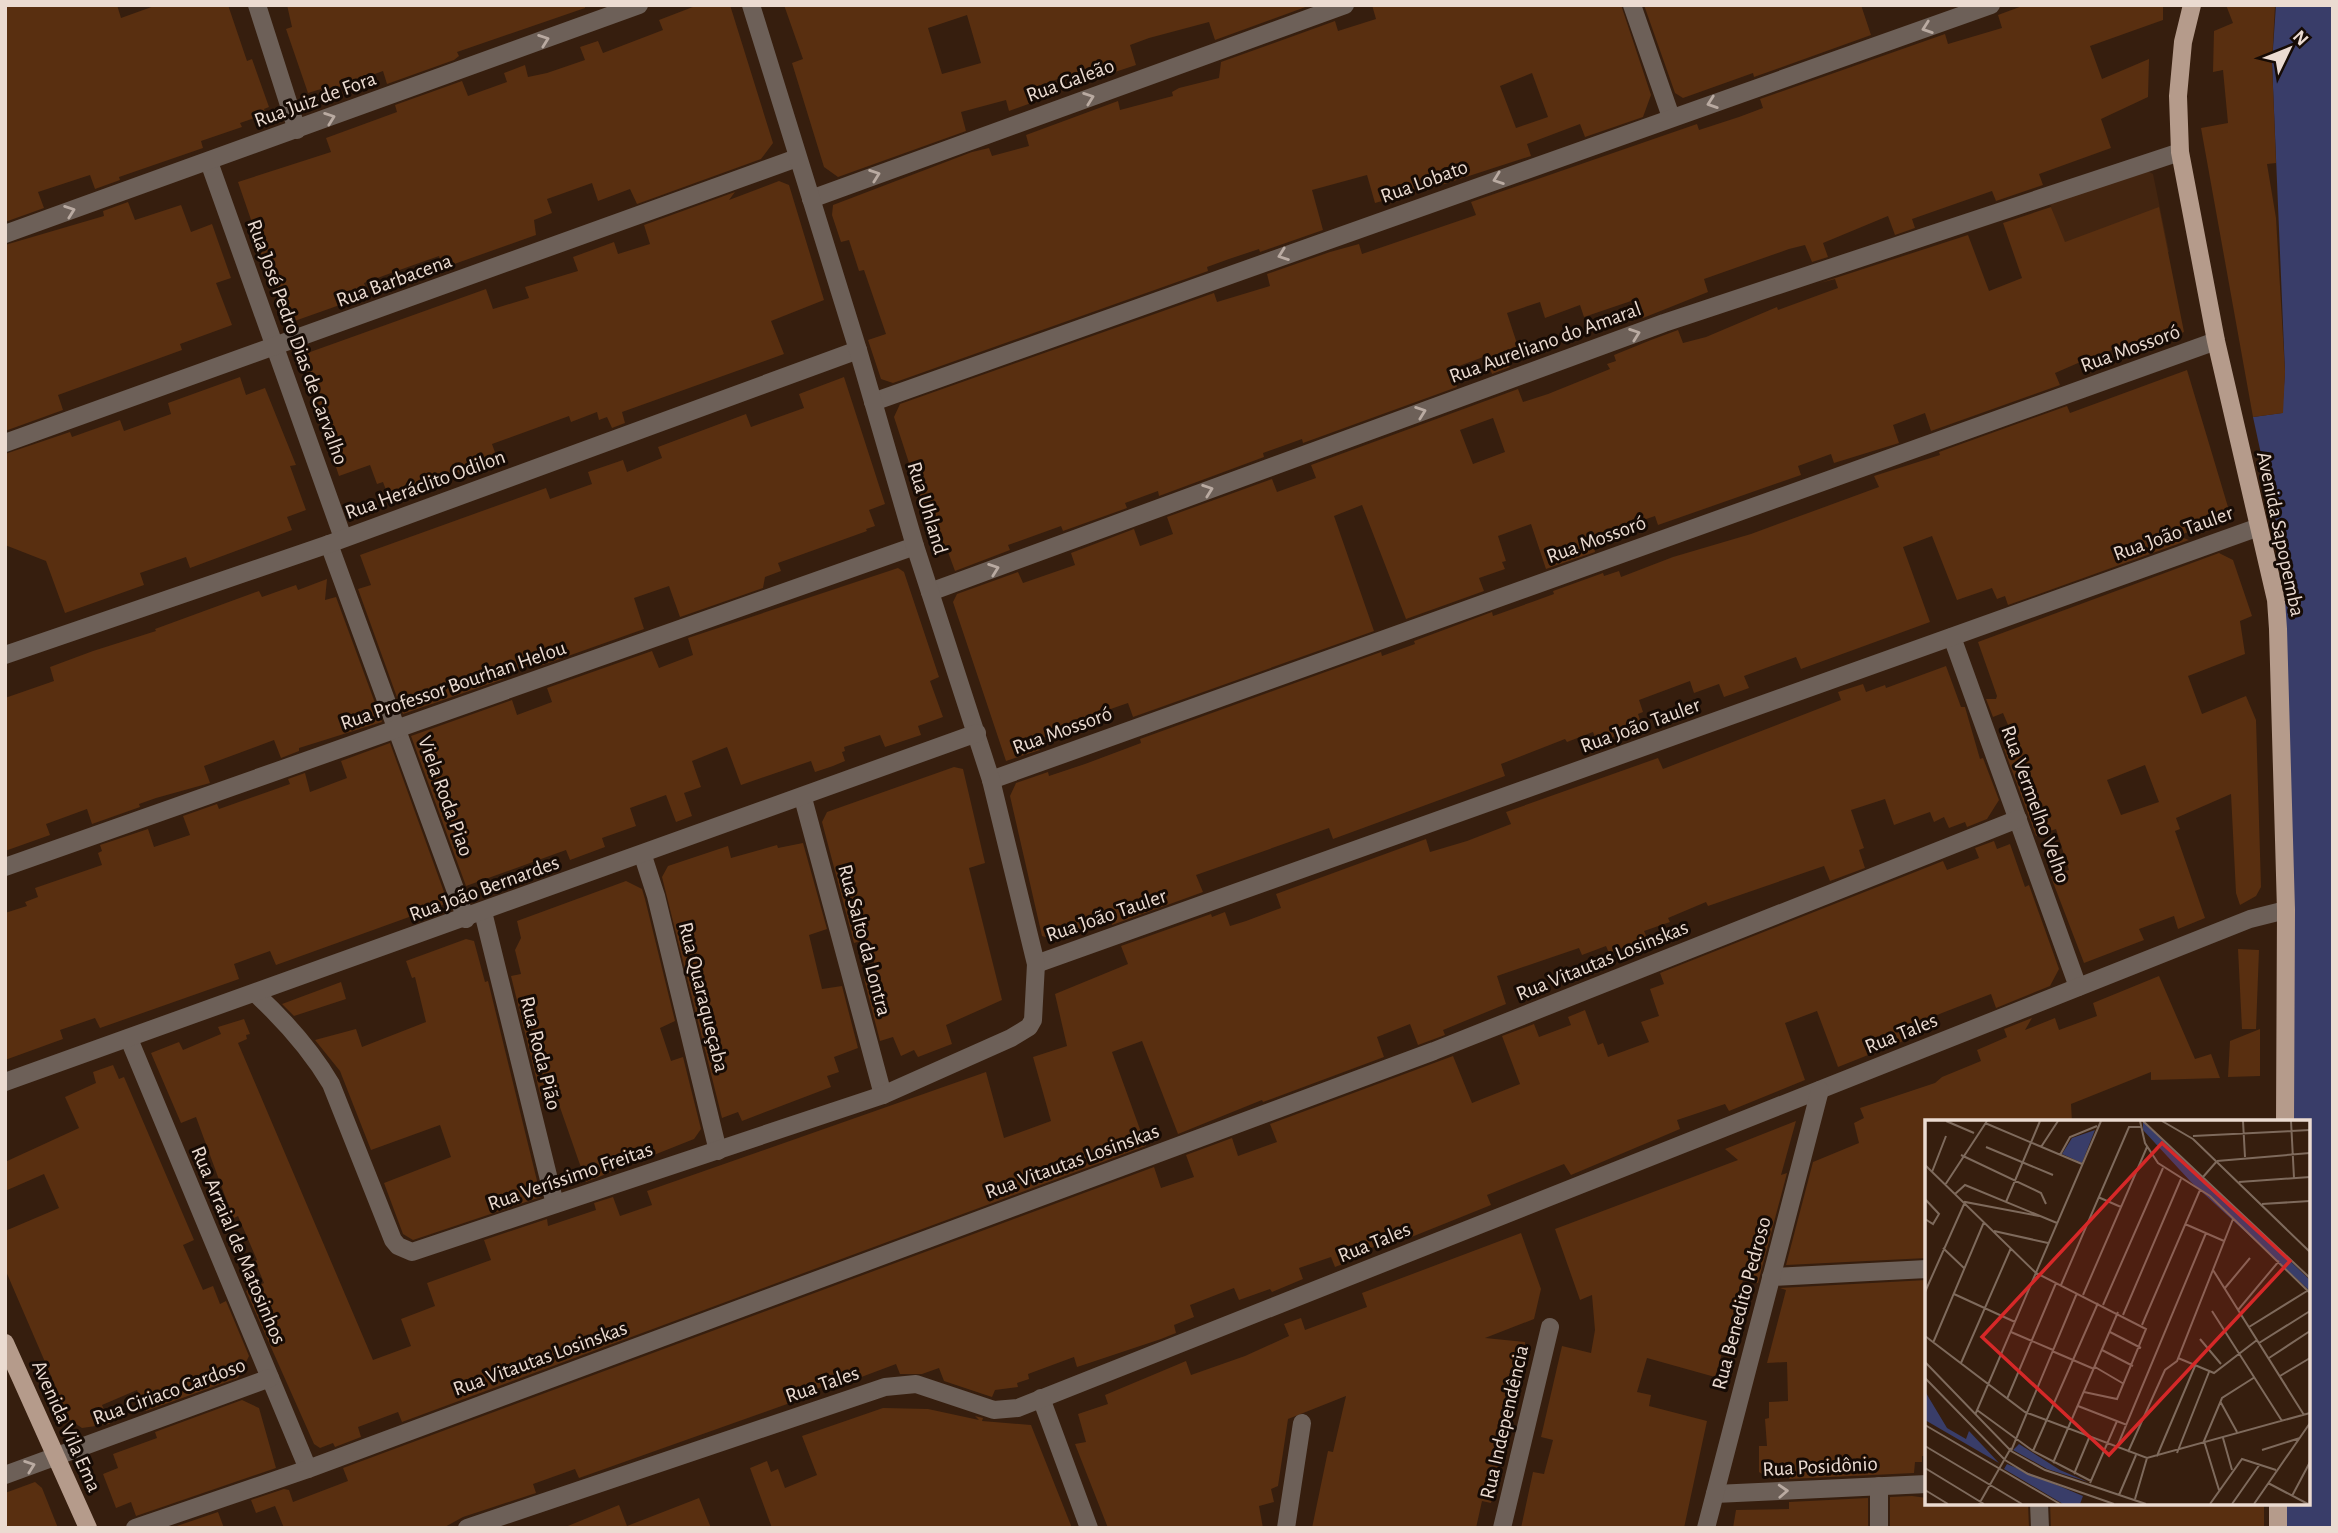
<svg xmlns="http://www.w3.org/2000/svg" width="2338" height="1533" font-family="'Alegreya Sans',sans-serif">
<rect width="100%" height="100%" fill="#361e0e"/>
<polygon fill="#432510" points="2147,171 2153,174 2169,252 2078,284 2050,204"/>
<polygon fill="#393d69" points="2276,5 2333,5 2333,1528 2277,1528 2277,1503 2308,1503 2308,1122 2280,1122 2285,565 2253,417 2282,413 2285,372 2272,63"/>
<g fill="#592f10" fill-rule="evenodd">
<polygon points="5,5 117,5 121,18 157,5 228,5 247,61 252,59 269,107 264,109 266,114 240,123 242,127 201,141 203,148 119,177 120,180 95,189 90,175 38,192 44,208 5,222"/>
<polygon points="287,5 585,5 585,8 457,52 459,56 454,60 387,84 383,71 322,93 321,89 308,93 286,29 292,27"/>
<polygon points="698,5 730,5 773,143 761,159 637,204 630,189 598,201 592,183 547,199 552,213 534,220 536,235 443,268 439,256 391,273 364,283 368,295 289,323 268,262 262,264 256,247 260,246 238,182 331,152 326,138 397,112 395,105 462,81 468,96 507,82 504,73 525,65 528,77 547,73 585,60 580,47 598,41 603,53 663,30 659,20"/>
<path d="M784,5H1311L1215,40L1209,22L1149,38L1130,45L1136,65L1100,77L1097,65L1030,89L1034,102L1009,111L1006,100L961,112L966,131L838,177L824,167L792,63L803,59ZM967,15L981,63L942,74L928,28Z"/>
<path d="M1372,5H1621L1651,95L1643,117L1585,137L1580,124L1527,144L1531,156L1401,198L1400,196L1375,203L1367,175L1312,190L1323,230L1260,252L1259,249L1229,259L1207,267L1208,271L893,383L881,379L868,340L886,334L864,270L859,271L849,240L841,242L832,215L833,205L972,152L989,148L992,156L1029,146L1026,135L1118,101L1120,110L1173,96L1172,92L1179,88L1219,78L1221,62L1335,21L1338,31L1376,19ZM1532,73L1548,117L1516,128L1500,86Z"/>
<polygon points="1644,5 1861,5 1871,35 1754,77 1753,73 1683,98 1675,93"/>
<polygon points="2025,5 2163,5 2163,20 2090,46 2102,79 2149,59 2148,97 2101,119 2111,148 2039,174 2043,185 1996,201 1992,191 1912,219 1915,228 1895,235 1888,216 1823,243 1828,257 1812,262 1805,245 1789,249 1704,279 1708,292 1643,318 1637,299 1584,317 1580,305 1545,318 1540,302 1507,313 1522,359 1508,364 1510,367 1492,374 1486,356 1451,369 1457,387 1303,443 1302,439 1263,453 1264,457 1159,496 1158,491 1125,503 1127,508 1063,531 1061,526 1008,545 1010,550 955,571 948,552 939,555 894,417 900,404 1214,293 1217,302 1270,286 1267,274 1330,252 1359,244 1362,254 1476,215 1471,202 1697,124 1699,130 1739,117 1763,108 1760,99 1945,34 1948,44 2002,28 1998,15"/>
<polygon points="2226,5 2275,5 2272,63 2276,163 2267,164 2276,218 2285,372 2283,413 2253,417 2201,128 2228,123 2223,70 2213,72 2214,31 2233,23"/>
<polygon points="779,181 789,185 824,300 771,321 784,354 622,412 625,423 612,428 607,417 599,420 597,412 571,422 569,416 492,444 497,458 389,498 383,482 377,484 370,465 339,476 299,356 486,289 493,309 529,298 525,287 578,271 573,257 614,242 618,254 650,244 644,225 735,192 729,200"/>
<polygon points="128,202 135,220 181,205 191,232 212,224 231,278 216,283 232,325 180,344 182,350 58,395 63,410 5,431 5,245 104,216 103,211"/>
<path d="M2051,207L2065,242L2159,207L2184,332L2139,347L2136,341L2085,360L2055,373L2060,385L1931,431L1925,413L1893,425L1899,443L1834,463L1831,454L1798,466L1801,475L1658,525L1655,516L1623,527L1624,532L1593,542L1595,552L1546,569L1531,524L1498,536L1506,561L1502,562L1505,569L1479,578L1484,591L1406,619L1362,505L1334,516L1374,631L1133,717L1128,703L1073,722L1074,726L1037,740L1040,750L1006,761L953,602L957,594L1018,572L1023,583L1075,565L1071,553L1134,529L1140,546L1173,534L1167,517L1272,479L1277,492L1316,478L1311,465L1518,389L1523,402L1548,394L1610,369L1607,364L1616,361L1614,355L1651,340L1678,330L1683,343L1706,337L1777,307L1778,310L1838,288L1835,279L1820,283L1968,235L1989,291L2022,278L2003,223ZM1493,418L1505,452L1473,464L1460,430Z"/>
<polygon points="2187,370 2228,507 2227,513 2219,520 2178,536 2189,540 2008,605 2005,596 1997,599 1992,588 1957,600 1932,536 1903,547 1930,622 1801,669 1796,657 1744,676 1749,688 1724,697 1719,684 1694,693 1690,681 1639,700 1643,712 1638,714 1642,726 1597,743 1593,732 1567,742 1565,739 1501,764 1505,776 1333,839 1329,828 1196,875 1203,892 1112,925 1111,920 1055,940 1042,936 1010,796 1016,783 1048,772 1049,776 1085,764 1141,743 1140,739 1381,652 1382,656 1415,644 1414,641 1492,612 1493,616 1532,602 1554,594 1553,591 1603,573 1604,576 1619,571 1621,577 1673,557 1751,534 1879,487 1874,476 1940,455 1939,452 2067,406 2070,413"/>
<polygon points="240,377 246,395 265,388 296,465 290,466 306,510 287,517 292,530 190,568 186,557 140,573 144,585 65,613 46,561 5,545 5,454 70,432 72,437 120,420 124,431 171,414 168,403"/>
<polygon points="844,377 885,504 869,510 875,526 866,529 867,531 778,563 781,571 765,577 763,588 680,617 669,586 634,598 644,629 540,666 538,662 503,674 504,679 403,714 358,589 371,585 360,555 546,488 550,499 592,484 588,472 623,460 627,472 662,458 658,447 746,414 751,427 804,408 799,394"/>
<path d="M2219,553L2233,560L2252,616L2240,621L2245,654L2188,676L2202,714L2246,696L2256,720L2261,887L2256,896L2240,905L2236,893L2231,794L2176,818L2180,829L2175,831L2205,918L2178,929L2174,916L2139,929L2144,940L2084,963L2051,877L2069,870L2056,829L2036,836L2004,749L2016,744L2003,713L1993,717L1986,699H1996L1997,696L1978,642ZM2145,765L2159,802L2121,815L2107,780Z"/>
<polygon points="898,568 904,572 939,677 930,681 943,717 918,726 921,735 885,747 880,735 844,747 845,751 842,752 845,761 833,766 815,772 811,761 741,785 727,747 692,761 701,787 684,793 692,816 676,822 666,795 630,808 636,826 602,838 605,847 570,860 566,850 466,886 411,736 512,700 517,715 552,702 547,688 652,651 659,668 693,655 688,638"/>
<polygon points="327,579 325,600 336,597 382,722 299,748 299,751 281,758 274,740 204,766 210,783 156,798 139,804 140,807 92,824 87,809 46,824 50,835 5,851 5,698 54,681 50,667 93,651 156,631 155,629 259,591 262,597 296,585 298,590"/>
<polygon points="1946,666 1961,707 1965,707 1980,759 1983,758 1999,800 1987,819 1967,827 1965,822 1949,828 1944,817 1934,822 1930,812 1894,825 1885,799 1851,810 1864,848 1859,850 1865,868 1830,881 1824,866 1708,906 1706,902 1668,918 1670,922 1644,931 1647,938 1609,953 1606,946 1582,955 1579,948 1497,976 1506,1004 1443,1030 1445,1035 1418,1045 1410,1024 1377,1037 1384,1057 1263,1102 1262,1100 1178,1134 1142,1041 1112,1052 1146,1146 402,1422 398,1412 358,1427 361,1437 335,1447 333,1443 320,1448 314,1444 246,1291 264,1283 255,1261 257,1260 238,1216 234,1218 225,1196 196,1117 181,1123 151,1053 179,1042 183,1050 221,1034 218,1027 244,1019 250,1034 246,1035 247,1039 238,1043 373,1360 411,1346 401,1319 435,1306 427,1283 491,1260 484,1240 547,1219 548,1226 596,1210 594,1203 613,1197 620,1216 652,1205 647,1191 986,1072 1004,1138 1051,1121 1033,1057 1067,1046 1055,994 1128,964 1121,946 1211,914 1212,917 1225,912 1230,926 1246,921 1281,908 1276,894 1426,839 1430,852 1467,841 1511,824 1506,812 1658,758 1663,769 1841,700 1838,692 1863,684 1866,692 1885,685 1886,688"/>
<polygon points="390,743 448,903 276,965 270,951 234,964 239,979 100,1028 95,1018 60,1030 63,1039 5,1060 5,913 27,906 25,902 38,897 35,888 102,865 98,853 102,851 100,845 148,829 154,847 190,835 183,816 217,804 219,809 290,784 288,779 305,773 310,792 347,778 341,761"/>
<polygon points="954,767 963,769 985,863 969,868 1002,1000 946,1025 952,1044 918,1057 914,1050 901,1056 893,1037 880,1041 864,979 877,971 866,939 854,943 822,822 827,812"/>
<polygon points="1994,841 1997,849 2010,844 2025,887 2029,885 2059,969 2050,986 1996,1008 1991,994 1942,1013 1928,1019 1931,1030 1838,1067 1817,1011 1785,1023 1805,1080 1729,1111 1725,1104 1677,1120 1680,1129 1571,1175 1564,1164 1519,1182 1487,1195 1491,1205 1399,1242 1397,1239 1365,1250 1366,1255 1335,1267 1331,1257 1299,1268 1303,1279 1272,1292 1270,1289 1239,1300 1234,1288 1190,1305 1194,1317 1174,1325 1176,1333 1161,1339 1077,1367 1074,1357 1028,1374 1029,1379 1017,1383 1018,1387 995,1390 992,1397 944,1381 939,1368 922,1374 900,1374 896,1364 840,1385 827,1385 803,1394 804,1398 579,1478 575,1469 533,1484 536,1493 463,1517 443,1528 284,1528 275,1506 256,1513 251,1500 284,1489 289,1490 293,1502 348,1481 343,1468 1154,1167 1161,1188 1194,1177 1186,1155 1232,1138 1238,1156 1277,1142 1270,1124 1453,1056 1472,1103 1520,1084 1502,1036 1534,1024 1539,1037 1571,1025 1568,1017 1585,1010 1598,1045 1603,1043 1608,1057 1649,1042 1641,1022 1659,1016 1650,989 1664,984 1660,973 1943,861 1947,870 1979,858 1975,848"/>
<polygon points="803,843 827,929 809,935 822,989 842,986 858,1048 834,1057 839,1072 827,1076 831,1087 742,1121 738,1112 722,1118 662,877 668,866 728,846 731,858 777,845 778,848"/>
<polygon points="626,881 642,889 645,899 675,1021 660,1028 671,1061 683,1057 701,1129 694,1139 586,1182 555,1093 541,1098 511,976 521,974 515,950 521,938 517,921"/>
<polygon points="466,939 474,941 485,982 488,981 541,1197 413,1240 403,1234 384,1183 451,1157 440,1125 371,1150 340,1071 315,1040 356,1029 362,1047 426,1022 415,977 412,978 406,961"/>
<polygon points="2238,949 2259,950 2256,1029 2242,1029"/>
<polygon points="2159,976 2195,1059 2211,1054 2220,1078 2151,1080 2151,1072 2071,1104 2072,1122 1927,1122 1927,1258 1786,1265 1813,1162 1859,1143 1854,1123 1864,1118 1860,1108 1935,1083 1942,1077 1981,1061 1977,1050 2007,1037 2004,1029 2032,1018 2025,1030 2055,1018 2059,1030 2097,1016 2093,1003"/>
<polygon points="341,982 346,999 294,1016 282,1004"/>
<polygon points="2260,1029 2260,1076 2228,1077 2230,1041"/>
<polygon points="113,1065 119,1079 124,1077 194,1240 183,1245 203,1290 213,1286 220,1304 226,1301 249,1356 238,1378 146,1411 137,1390 102,1405 110,1424 82,1428 70,1420 5,1269 5,1231 59,1208 44,1174 5,1191 5,1162 79,1128 65,1097 96,1083 93,1072"/>
<polygon points="1796,1121 1781,1175 1787,1173 1758,1283 1743,1280 1715,1377 1647,1358 1637,1392 1651,1395 1649,1406 1707,1421 1684,1528 1521,1528 1533,1472 1544,1474 1553,1440 1541,1437 1562,1346 1591,1353 1595,1330 1592,1295 1580,1300 1555,1229 1738,1160 1725,1149"/>
<polygon points="1521,1233 1541,1289 1534,1319 1485,1338 1525,1342 1525,1354 1491,1503 1482,1501 1476,1528 1312,1528 1328,1451 1333,1452 1346,1396 1288,1419 1278,1486 1271,1489 1274,1502 1259,1506 1263,1528 1108,1528 1075,1444 1086,1442 1078,1414 1108,1404 1105,1395 1186,1361 1191,1375 1245,1356 1289,1336 1284,1324 1301,1318 1305,1330 1367,1307 1362,1293"/>
<polygon points="1927,1280 1927,1456 1922,1456 1922,1462 1915,1462 1914,1473 1789,1479 1789,1474 1762,1474 1759,1472 1759,1446 1767,1446 1765,1419 1769,1418 1769,1402 1788,1401 1787,1362 1767,1363 1786,1290 1780,1288"/>
<polygon points="242,1400 259,1408 276,1468 136,1516 131,1502 116,1508 103,1474 118,1468 113,1454 157,1438 155,1432"/>
<polygon points="883,1408 928,1409 979,1420 975,1416 983,1418 982,1421 1031,1425 1072,1528 772,1528 750,1468 767,1461 771,1472 778,1469 785,1488 817,1475 802,1436"/>
<polygon points="35,1482 42,1488 58,1528 5,1528 5,1493"/>
<polygon points="1912,1496 1927,1498 1927,1503 2028,1503 2029,1528 1890,1528 1890,1497"/>
<polygon points="699,1498 711,1528 563,1528 619,1505 627,1526"/>
<polygon points="1868,1498 1868,1528 1733,1528 1736,1510 1789,1509 1789,1502"/>
<polygon points="2050,1503 2264,1503 2264,1528 2051,1528"/>
<polygon points="218,1512 224,1528 171,1528"/>
</g>
<g fill="none" stroke-linecap="round" stroke-linejoin="round">
<g stroke="#6d6058" stroke-width="18">
<polyline points="257,5 297,130"/>
<polyline points="1632,5 1671,117"/>
<polyline points="209,162 343,538"/>
<polyline points="811,199 1345,5"/>
<polyline points="5,234 639,5"/>
<polyline points="873,402 1991,5"/>
<polyline points="5,443 797,158"/>
<polyline points="329,544 466,919"/>
<polyline points="930,592 1664,323 2180,152"/>
<polyline points="1952,637 2078,987"/>
<polyline points="5,655 329,544 858,350"/>
<polyline points="991,780 2216,341"/>
<polyline points="803,798 883,1095"/>
<polyline points="643,856 656,896 718,1151"/>
<polyline points="5,867 915,546"/>
<polyline points="483,912 555,1204"/>
<polyline points="1036,964 2259,527"/>
<path d="M256,994C285,1021 311,1050 331,1084L393,1240L398,1246L412,1252L883,1095L1011,1038L1029,1027L1033,1020L1036,964L991,780L915,546L858,350L751,5"/>
<polyline points="129,1039 308,1469"/>
<polyline points="5,1082 977,733"/>
<polyline points="1771,1277 1927,1269"/>
<polyline points="1041,1398 1089,1528"/>
<polyline points="5,1475 270,1378"/>
<polyline points="1715,1494 1927,1484"/>
<polyline points="2039,1503 2040,1528"/>
<polyline points="135,1528 308,1469 1434,1051 2018,819"/>
<polyline points="467,1528 885,1387 916,1384 994,1410 1018,1408 2250,919 2286,910"/>
<polyline points="1286,1528 1302,1423"/>
<polyline points="1502,1528 1550,1327"/>
<polyline points="1706,1528 1820,1090"/>
<polyline points="1879,1528 1879,1486"/>
</g>
<g stroke="#b59b8b" stroke-width="18">
<polyline points="2192,5 2183,42 2178,96 2180,152 2216,341 2276,600 2278,629 2286,910 2285,1122"/>
<polyline points="5,1343 88,1528"/>
<polyline points="2278,1528 2278,1503"/>
</g>
</g>
<defs><path id="oneway-chevron" d="M-2-3.5L2.5 0L-2 3.5" fill="none" stroke-width="1.6" stroke-linecap="round" stroke-linejoin="round" transform="scale(1.75)"/></defs>
<g stroke="#b9aaa1">
<use href="#oneway-chevron" transform="translate(1927 28) rotate(161)"/>
<use href="#oneway-chevron" transform="translate(544 40) rotate(-20)"/>
<use href="#oneway-chevron" transform="translate(1089 98) rotate(-20)"/>
<use href="#oneway-chevron" transform="translate(1712 103) rotate(161)"/>
<use href="#oneway-chevron" transform="translate(330 118) rotate(-20)"/>
<use href="#oneway-chevron" transform="translate(875 175) rotate(-20)"/>
<use href="#oneway-chevron" transform="translate(1498 179) rotate(160)"/>
<use href="#oneway-chevron" transform="translate(70 211) rotate(-20)"/>
<use href="#oneway-chevron" transform="translate(1283 255) rotate(160)"/>
<use href="#oneway-chevron" transform="translate(1635 334) rotate(-20)"/>
<use href="#oneway-chevron" transform="translate(1421 412) rotate(-20)"/>
<use href="#oneway-chevron" transform="translate(1208 490) rotate(-20)"/>
<use href="#oneway-chevron" transform="translate(994 569) rotate(-20)"/>
<use href="#oneway-chevron" transform="translate(30 1466) rotate(-20)"/>
<use href="#oneway-chevron" transform="translate(1783 1491) rotate(-3)"/>
</g>
<g text-anchor="middle" stroke-width="6" stroke-linejoin="round" paint-order="stroke">
<g font-size="21" fill="#ebdbd1" stroke="#160b05">
<text transform="translate(1070 80) rotate(-20)" y="7">Rua Galeão</text>
<text transform="translate(315 99) rotate(-20)" y="7">Rua Juiz de Fora</text>
<text transform="translate(1424 181) rotate(-20)" y="7">Rua Lobato</text>
<text transform="translate(394 280) rotate(-20)" y="7">Rua Barbacena</text>
<text transform="translate(298 342) rotate(70)" y="7">Rua José Pedro Dias de Carvalho</text>
<text transform="translate(1545 342) rotate(-20)" y="7">Rua Aureliano do Amaral</text>
<text transform="translate(2130 348) rotate(-20)" y="7">Rua Mossoró</text>
<text transform="translate(425 484) rotate(-20)" y="7">Rua Heráclito Odilon</text>
<text transform="translate(928 508) rotate(73)" y="7">Rua Uhland</text>
<text transform="translate(2173 533) rotate(-20)" y="7">Rua João Tauler</text>
<text transform="translate(2281 534) rotate(78)" y="7">Avenida Sapopemba</text>
<text transform="translate(1596 539) rotate(-20)" y="7">Rua Mossoró</text>
<text transform="translate(453 685) rotate(-19)" y="7">Rua Professor Bourhan Helou</text>
<text transform="translate(1640 725) rotate(-20)" y="7">Rua João Tauler</text>
<text transform="translate(1062 730) rotate(-20)" y="7">Rua Mossoró</text>
<text transform="translate(446 796) rotate(70)" y="7">Viela Roda Piao</text>
<text transform="translate(2036 804) rotate(70)" y="7">Rua Vermelho Velho</text>
<text transform="translate(484 888) rotate(-20)" y="7">Rua João Bernardes</text>
<text transform="translate(1106 915) rotate(-19)" y="7">Rua João Tauler</text>
<text transform="translate(865 940) rotate(75)" y="7">Rua Salto da Lontra</text>
<text transform="translate(1602 960) rotate(-22)" y="7">Rua Vitautas Losinskas</text>
<text transform="translate(704 997) rotate(76)" y="7">Rua Quaraqueçaba</text>
<text transform="translate(1901 1033) rotate(-22)" y="7">Rua Tales</text>
<text transform="translate(541 1053) rotate(76)" y="7">Rua Roda Pião</text>
<text transform="translate(1072 1161) rotate(-20)" y="7">Rua Vitautas Losinskas</text>
<text transform="translate(570 1176) rotate(-19)" y="7">Rua Veríssimo Freitas</text>
<text transform="translate(1374 1242) rotate(-22)" y="7">Rua Tales</text>
<text transform="translate(239 1245) rotate(67)" y="7">Rua Arraial de Matosinhos</text>
<text transform="translate(1741 1303) rotate(-75)" y="7">Rua Benedito Pedroso</text>
<text transform="translate(540 1358) rotate(-20)" y="7">Rua Vitautas Losinskas</text>
<text transform="translate(822 1384) rotate(-19)" y="7">Rua Tales</text>
<text transform="translate(169 1391) rotate(-20)" y="7">Rua Ciriaco Cardoso</text>
<text transform="translate(1504 1422) rotate(-77)" y="7">Rua Independência</text>
<text transform="translate(67 1426) rotate(66)" y="7">Avenida Vila Ema</text>
<text transform="translate(1820 1466) rotate(-3)" y="7">Rua Posidônio</text>
</g>
</g>
<g transform="translate(1925 1120)">
<rect width="385" height="385" fill="#361e0e"/>
<path d="M218,1L385,160V171L266,62L218,10ZM170,10L157,43L137,34L147,18ZM1,273L22,308L41,319L44,311L74,343L0,300ZM94,324L135,350L163,362L122,349L88,330ZM82,344L158,376L155,384H138L79,349Z" fill="#393d69"/>
<path fill="none" stroke="#7e6a5c" stroke-width="2" d="M21,1L49,13M215,1L220,23L233,43L285,76L385,173M218,1L385,158M237,1L268,19M318,1L320,37M366,1L369,58M60,3L157,44M268,16L385,10M268,19L385,132M61,27L128,55M116,27L133,1M36,35L116,73L121,84M135,35L145,17L172,6M292,41L385,33M0,45L111,153L221,209L192,279L159,272M7,52L21,16M278,57L292,41M314,62L385,57M20,65L62,1M30,74L40,65L132,103M173,77L196,87M0,79L14,94L8,104L0,99M81,82L115,1M337,84L385,81M260,104L299,121M69,111L123,123M18,128L39,148M288,150L379,295M136,165L204,7H216M300,168L325,138M0,172L40,82L114,96M29,174L90,202M158,175L222,27M178,185L238,48M313,190L354,141M287,191L357,301M198,195L256,59M217,205L275,70M324,207L382,171M86,212L128,230M185,212L216,228M0,216L100,292L222,338L385,293M275,219L296,244M8,223L59,102M334,223L385,191M177,230L208,246M127,231L169,249M253,238L289,253L332,220M344,238L385,211M0,242L86,331L120,350L221,384M36,243L86,128M170,247L199,264M355,256L385,238M0,258L80,340L103,354L189,384M82,279L131,163M295,281L312,312M153,286L202,305M52,290L108,331L166,361M50,295L176,1M0,305L135,384M298,318L307,350M0,326L97,384M192,327L281,113M337,330L375,318M86,331L152,173M108,331L173,183M203,332L240,250L252,241L308,99M252,333L284,252M232,336L270,246M128,343L193,192M0,348L59,384M149,354L164,318M165,363L192,301M343,363L383,384M0,370L23,384M294,370L279,321L297,278L330,257M194,375L211,335M367,376L385,342M210,379L222,338M54,384L86,328M285,384L317,339L351,350M307,384L335,344M329,384L385,303"/>
<path fill="#d62828" fill-opacity="0.15" stroke="#d62828" stroke-width="3.5" d="M237,23L365,141L184,335L57,217Z"/>
<rect width="385" height="385" fill="none" stroke="#ebdbd1" stroke-width="3.5"/>
</g>
<rect width="2338" height="1533" fill="none" stroke="#ebdbd1" stroke-width="14"/>
<g transform="translate(2289 49) rotate(47)" stroke="#160b05" stroke-width="5" paint-order="stroke">
<path d="M0-5L12 26L0 18L-12 26Z" fill="#ebdbd1"/>
<text y="-10" font-size="19" font-weight="bold" text-anchor="middle" fill="#ebdbd1">N</text>
</g>
</svg>
